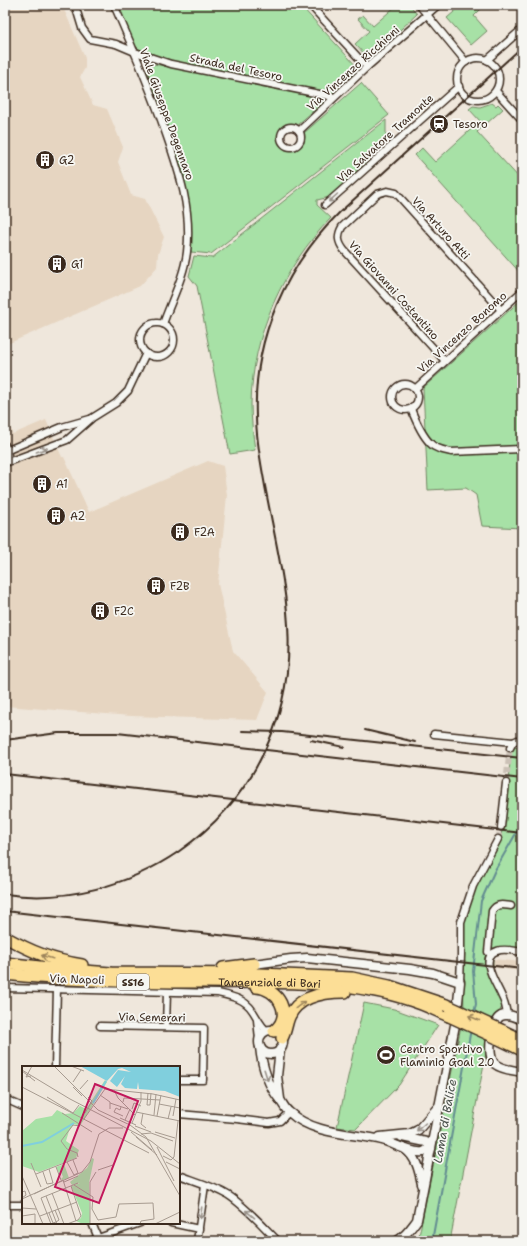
<svg xmlns="http://www.w3.org/2000/svg" width="527" height="1246" font-family="'Shantell Sans',sans-serif">
<rect width="100%" height="100%" fill="#efe7dc"/>
<filter id="ink" filterUnits="userSpaceOnUse"><feTurbulence type="fractalNoise" baseFrequency=".025" numOctaves="2"/><feDisplacementMap in="SourceGraphic" scale="8" xChannelSelector="R" yChannelSelector="G"/><feConvolveMatrix kernelMatrix="1 2 1 2 8 2 1 2 1" color-interpolation-filters="sRGB"/></filter>
<g filter="url(#ink)">
<g fill="#e6d5c1">
<polygon points="5,5 62,5 85,58 85,68 80,77 93,105 107,109 123,147 118,162 131,195 145,199 164,237 158,254 157,267 140,286 5,345"/>
<polygon points="5,417 13,434 46,420 62,457 64,457 89,512 208,461 223,466 227,495 218,584 233,651 268,692 257,720 131,716 5,706"/>
<polygon points="492,959 522,962 522,971 490,967"/>
</g>
<g fill="#a7e1a6" stroke="#718662">
<polygon points="118,5 300,5 359,69 332,94 179,64 139,49 135,45"/>
<polygon points="397,5 410,5 417,14 369,59 355,44 369,31 358,19 363,15 373,26"/>
<polygon points="462,5 477,5 481,9 474,16 487,31 471,45 447,18"/>
<path d="M154,64L325,98L326,100L296,126C273,122 271,151 296,150L304,143V133L361,83L389,115L211,254L191,252L184,175L147,70L150,66Z"/>
<polygon points="492,103 496,106 498,104 503,109 477,132 522,181 522,275 415,155 422,148 435,162 480,121 469,109 473,106 480,107"/>
<path d="M386,120V142L330,197L317,200V205L331,218C283,267 252,335 251,404C251,419 253,435 255,450L230,454L197,286L189,276L194,256L212,258Z"/>
<polygon points="522,299 522,528 482,526 476,495 466,488 428,490 423,388"/>
<polygon points="512,747 522,748 522,951 507,951 497,955 493,955 493,972 505,1000 498,1015 488,1043 450,1241 418,1241 464,1011 462,931 468,902 486,859 501,835 503,827 503,797 508,779"/>
<polygon points="364,1003 394,1009 438,1025 399,1085 356,1129 337,1127"/>
</g>
<g fill="none" stroke-linecap="round" stroke-linejoin="round">
<g stroke="#648d91" stroke-width="2">
<polyline points="474,1013 476,1004 473,971 481,901 495,870 522,823"/>
<polyline points="432,1241 471,1029"/>
</g>
<g stroke="#cbc1b6" stroke-width="6" stroke-dasharray="6 3" stroke-linecap="butt">
<polyline points="506,783 510,748"/>
<polyline points="498,839 501,827"/>
</g>
<defs>
<g id="minor">
<polyline points="75,5 82,28 90,39 116,44 135,52 171,64 334,97"/>
<path d="M114,5C133,48 151,90 166,134C180,174 192,210 187,252C184,277 171,301 163,324"/>
<polyline points="310,5 367,67"/>
<polyline points="419,5 466,62"/>
<circle cx="478" cy="79" r="21"/>
<polyline points="487,60 522,29"/>
<polyline points="496,91 522,120"/>
<circle cx="291" cy="137" r="10"/>
<polyline points="299,131 367,67 438,5"/>
<polyline points="325,205 459,86"/>
<circle cx="157" cy="340" r="17"/>
<path d="M445,361L344,250C338,242 337,236 342,227L377,194L387,191L396,193L501,310"/>
<circle cx="405" cy="397" r="13"/>
<polyline points="415,389 522,291"/>
<path d="M411,409C415,419 422,435 430,443C435,449 443,450 451,452L522,449"/>
<polyline points="5,445 8,455 5,463"/>
<polyline points="8,450 62,427 90,419"/>
<polyline points="5,463 67,440 92,418 116,403 128,391 146,353"/>
<polyline points="434,734 513,742"/>
<polyline points="510,748 513,742 522,738"/>
<polyline points="501,827 506,783"/>
<path d="M491,955L488,952L492,911C497,903 502,905 511,906"/>
<polyline points="460,982 461,955 461,922 473,886 498,839"/>
<path d="M5,988L218,993C230,996 244,998 252,1010C257,1017 260,1025 267,1031"/>
<path d="M507,1015C506,1008 505,1002 502,997C498,986 477,957 497,951C504,948 515,951 522,952"/>
<polyline points="257,1020 259,1039"/>
<polyline points="100,1026 204,1028 203,1080 179,1080"/>
<polyline points="166,1027 167,992"/>
<polyline points="55,1067 57,989"/>
<polyline points="5,1099 23,1107"/>
<polyline points="179,1114 237,1119 269,1123 280,1121 289,1112"/>
<path d="M179,1175C195,1181 213,1186 228,1195C245,1206 263,1226 278,1241"/>
<polyline points="5,1205 23,1205"/>
<polyline points="92,1223 98,1238"/>
<polyline points="171,1223 199,1229"/>
<polyline points="90,1241 140,1223"/>
<polyline points="197,1241 205,1185"/>
</g>
<g id="tertiary">
<path d="M254,964L291,959L307,958L410,969L433,973L460,982L458,1002L455,1025L417,1220C411,1228 406,1236 397,1241"/>
<path d="M522,1020C516,1017 508,1013 501,1016C491,1021 486,1056 495,1064C502,1070 514,1070 522,1072"/>
<circle cx="271" cy="1042" r="12"/>
<path d="M260,1047C262,1067 267,1084 280,1100C283,1104 285,1109 289,1112C314,1135 351,1133 382,1140C393,1143 411,1154 423,1152C425,1151 429,1149 431,1148"/>
<polyline points="280,1099 277,1076 280,1049"/>
<polyline points="380,1137 410,1134 418,1130 439,1106"/>
<polyline points="402,1137 426,1142 431,1148"/>
<path d="M405,1149C417,1158 419,1171 422,1184"/>
</g>
<g id="trunk">
<path d="M5,937C32,952 52,960 82,965"/>
<polyline points="5,963 57,969 111,973 261,974 352,978 389,986 446,1005"/>
<polyline points="223,968 254,964"/>
<path id="s1" d="M5,974C70,981 136,982 202,982C271,983 344,978 410,1000C424,1004 437,1011 449,1016"/>
<path d="M256,987C278,988 294,1015 274,1031"/>
<polyline points="501,1030 522,1040"/>
<path d="M282,1038C286,1031 286,1024 289,1017C298,996 325,992 345,992"/>
<polyline points="497,1038 522,1050"/>
</g>
</defs>
<use href="#minor" stroke="#3b2a1e" stroke-width="9"/>
<use href="#tertiary" stroke="#3b2a1e" stroke-width="11"/>
<use href="#trunk" stroke="#3b2a1e" stroke-width="14"/>
<use href="#minor" stroke="#f6f6f2" stroke-width="6"/>
<use href="#tertiary" stroke="#f6f6f2" stroke-width="8"/>
<use href="#trunk" stroke="#fcde96" stroke-width="11"/>
<g stroke="#3b2a1e" stroke-width="2">
<polyline points="365,730 415,742"/>
<polyline points="242,731 282,732 522,758"/>
<polyline points="5,740 58,733 117,733 522,779"/>
<polyline points="311,740 344,747"/>
<polyline points="5,774 522,833"/>
<path d="M5,894C65,903 128,886 178,852C214,827 243,795 262,756C309,664 283,582 265,486C261,463 256,440 256,416C253,338 286,266 340,212L522,47"/>
<polyline points="5,911 522,969"/>
</g>
<defs>
<g id="trunk-bridge">
<polyline points="446,1005 501,1030"/>
<polyline points="449,1016 497,1038"/>
</g>
</defs>
<use href="#trunk-bridge" stroke="#3b2a1e" stroke-width="14" stroke-linecap="butt"/>
<use href="#trunk-bridge" stroke="#fcde96" stroke-width="11"/>
</g>
<defs><path id="oneway-shaft" d="M-6 0H5M1.5-3L5.5 0L1.5 3" fill="none" stroke-width="1.6" stroke-linecap="round" stroke-linejoin="round"/></defs>
<g stroke="#989088">
<use href="#oneway-shaft" transform="translate(333 198) rotate(138)"/>
<use href="#oneway-shaft" transform="translate(42 450) rotate(-19)"/>
<use href="#oneway-shaft" transform="translate(266 1075) rotate(72)"/>
<use href="#oneway-shaft" transform="translate(421 1127) rotate(138)"/>
<use href="#oneway-shaft" transform="translate(201 1213) rotate(97)"/>
<use href="#oneway-shaft" transform="translate(250 1214) rotate(-140)"/>
</g>
<g stroke="#9c845a">
<use href="#oneway-shaft" transform="translate(47 957) rotate(-163)"/>
<use href="#oneway-shaft" transform="translate(300 1005) rotate(-38)"/>
<use href="#oneway-shaft" transform="translate(474 1018) rotate(-156)"/>
</g>
</g>
<defs>
<symbol id="station-disc" viewBox="-11 -11 22 22"><circle r="9.5" fill="#3b2a1e" stroke="#f6f6f2"/><path d="M-3-6H3Q5-6 5-4V2Q5 4 3 4L4.5 6H3L1.5 4h-3L-3 6H-4.5L-3 4Q-5 4-5 2V-4Q-5-6-3-6ZM-3.5-4v3h7v-3ZM-3.5 1v1.5H-2V1ZM2 1v1.5H3.5V1Z" fill="#fff"/></symbol>
<symbol id="building-disc" viewBox="-11 -11 22 22"><circle r="9.5" fill="#3b2a1e" stroke="#f6f6f2"/><path d="M-4-6H4V6H1V3H-1V6H-4ZM-2.5-4.3h1.7v1.8h-1.7ZM.8-4.3h1.7v1.8H.8ZM-2.5-1h1.7V.8h-1.7ZM.8-1h1.7V.8H.8Z" fill="#fff"/></symbol>
<symbol id="stadium-disc" viewBox="-11 -11 22 22"><circle r="9.5" fill="#3b2a1e" stroke="#f6f6f2"/><path d="M0-5a6.5 5 0 1 0 0 10a6.5 5 0 1 0 0-10ZM-3.5-1.8h7v3.6h-7Z" fill="#fff"/></symbol>
</defs>
<g fill-rule="evenodd">
<use href="#station-disc" x="428" y="113" width="22" height="22"/>
<use href="#building-disc" x="34" y="149" width="22" height="22"/>
<use href="#building-disc" x="46" y="253" width="22" height="22"/>
<use href="#building-disc" x="31" y="473" width="22" height="22"/>
<use href="#building-disc" x="45" y="505" width="22" height="22"/>
<use href="#building-disc" x="169" y="521" width="22" height="22"/>
<use href="#building-disc" x="145" y="575" width="22" height="22"/>
<use href="#building-disc" x="89" y="600" width="22" height="22"/>
<use href="#stadium-disc" x="375" y="1044" width="22" height="22"/>
</g>
<g text-anchor="middle" stroke-width="3.5" stroke-linejoin="round" paint-order="stroke">
<rect fill="#f6f6f2" stroke="#73675e" stroke-width="1" x="117" y="974" width="32" height="16" rx="3"/>
<g font-size="10" font-weight="bold" fill="#3b2a1e">
<text x="133" y="986">SS16</text>
</g>
<g font-size="11" fill="#3b2a1e" stroke="#f6f6f2">
<text transform="translate(236 67) rotate(12)" y="4">Strada del Tesoro</text>
<text transform="translate(353 68) rotate(-42)" y="4">Via Vincenzo Ricchioni</text>
<text transform="translate(167 114) rotate(70)" y="4">Viale Giuseppe Degennaro</text>
<text transform="translate(385 138) rotate(-42)" y="4">Via Salvatore Tramonte</text>
<text transform="translate(441 228) rotate(48)" y="4">Via Arturo Atti</text>
<text transform="translate(394 290) rotate(48)" y="4">Via Giovanni Costantino</text>
<text transform="translate(462 332) rotate(-42)" y="4">Via Vincenzo Bonomo</text>
<text transform="translate(77 979) rotate(2)" y="4">Via Napoli</text>
<text dy="4" stroke="none"><textPath href="#s1" startOffset="265">Tangenziale di Bari</textPath></text>
<text transform="translate(152 1017) rotate(1)" y="4">Via Semerari</text>
</g>
<g font-size="11" fill="#3b2a1e" stroke="#f6f6f2" text-anchor="start">
<text x="453" y="128">Tesoro</text>
<text x="59" y="164">G2</text>
<text x="71" y="268">G1</text>
<text x="56" y="488">A1</text>
<text x="70" y="520">A2</text>
<text x="194" y="536">F2A</text>
<text x="170" y="590">F2B</text>
<text x="114" y="615">F2C</text>
<text x="400" y="1053">Centro Sportivo<tspan x="400" dy="13">Flaminio Goal 2.0</tspan></text>
</g>
<g font-size="12" font-style="italic" fill="#4c534e" stroke="#f6f6f2">
<text transform="translate(445 1121) rotate(-80)" y="4">Lama di Balice</text>
</g>
</g>
<g transform="translate(22 1066)">
<rect width="158" height="158" fill="#efe7dc"/>
<path d="M83,14L85,16L58,60L52,58L47,65L44,75L57,84L54,92L17,106L0,100V65L14,53L30,50L35,44L43,48L51,47L58,40L64,43ZM70,92L72,93L67,117L68,158H61L54,155L59,152L60,147L49,120L58,117L50,119L48,116L65,102ZM42,98L47,112L41,114L39,113L41,111L39,106L37,107L34,101Z" fill="#a7e1a6"/>
<path d="M58,0H158V31L143,25L117,23L116,16L115,23L103,22L99,18L103,10L95,21L88,15L96,4L109,6L100,2L96,3L85,15Z" fill="#80cfdd"/>
<path fill="none" stroke="#80cfdd" stroke-width="2" d="M71,37L84,15M0,80L20,76L52,57"/>
<path fill="none" stroke="#a79b90" stroke-width="1" d="M32,0L76,44L108,59L124,71L158,130M49,0L62,5M0,4L48,33L129,75L158,98M0,5L13,15M9,10L4,11L10,0M51,16L59,4M0,21L127,87M51,21L60,30M58,23L66,14M92,24L96,32L113,49M126,27L125,39H128L129,27M78,29L88,36V43M25,31L51,47L57,39M101,36L102,32L138,34M88,37L106,43M137,38L158,42M99,41L98,44L94,42L92,46L101,50M110,43L112,37L119,40M114,46L158,55M40,47L70,66M63,47L70,35L66,31M121,47L119,58L124,62M132,49L134,28M135,50L139,29M151,50L154,33M98,52L114,59M62,53L83,23L131,28L158,34M146,53L149,41M103,54L108,43M110,57L119,35V26M113,60L129,66M109,66L130,84M133,66L153,72M119,68L129,67L151,75M114,71L135,89M135,81L152,115M141,90L149,94L152,91L156,55M56,91L55,87L45,83L39,75L51,59L58,60M45,96L52,109L56,107L51,94M144,96L158,103M9,97L19,121M34,101L39,114M76,104L91,99M21,106L25,118L31,117L27,103M14,108L55,92M0,110L21,158M42,116L56,110M52,119L71,131L70,143L76,154L94,151L97,138L131,137L132,153L119,155L118,158M0,126L3,125L4,129L0,132M30,127L42,158M12,128L41,114L54,155M24,130L35,158M0,133L60,106L68,96L77,68L87,62H101M0,142L14,143M27,147L31,157L34,156L37,154L33,144M0,150L13,148V158M18,150L55,136M29,158L19,132L56,117M45,158L56,154L59,150L49,120M68,158V116L74,106M133,158L158,146"/>
<path fill="#c2185b" fill-opacity="0.15" stroke="#c2185b" stroke-width="2" d="M73,18L116,35L77,137L33,121Z"/>
<rect width="158" height="158" fill="none" stroke="#3b2a1e" stroke-width="2"/>
</g>
<rect width="527" height="1246" fill="none" stroke="#f6f6f2" stroke-width="20"/>
<rect x="10" y="10" width="507" height="1226" fill="none" stroke="#3b2a1e" stroke-width="1.5" filter="url(#ink)"/>
</svg>
